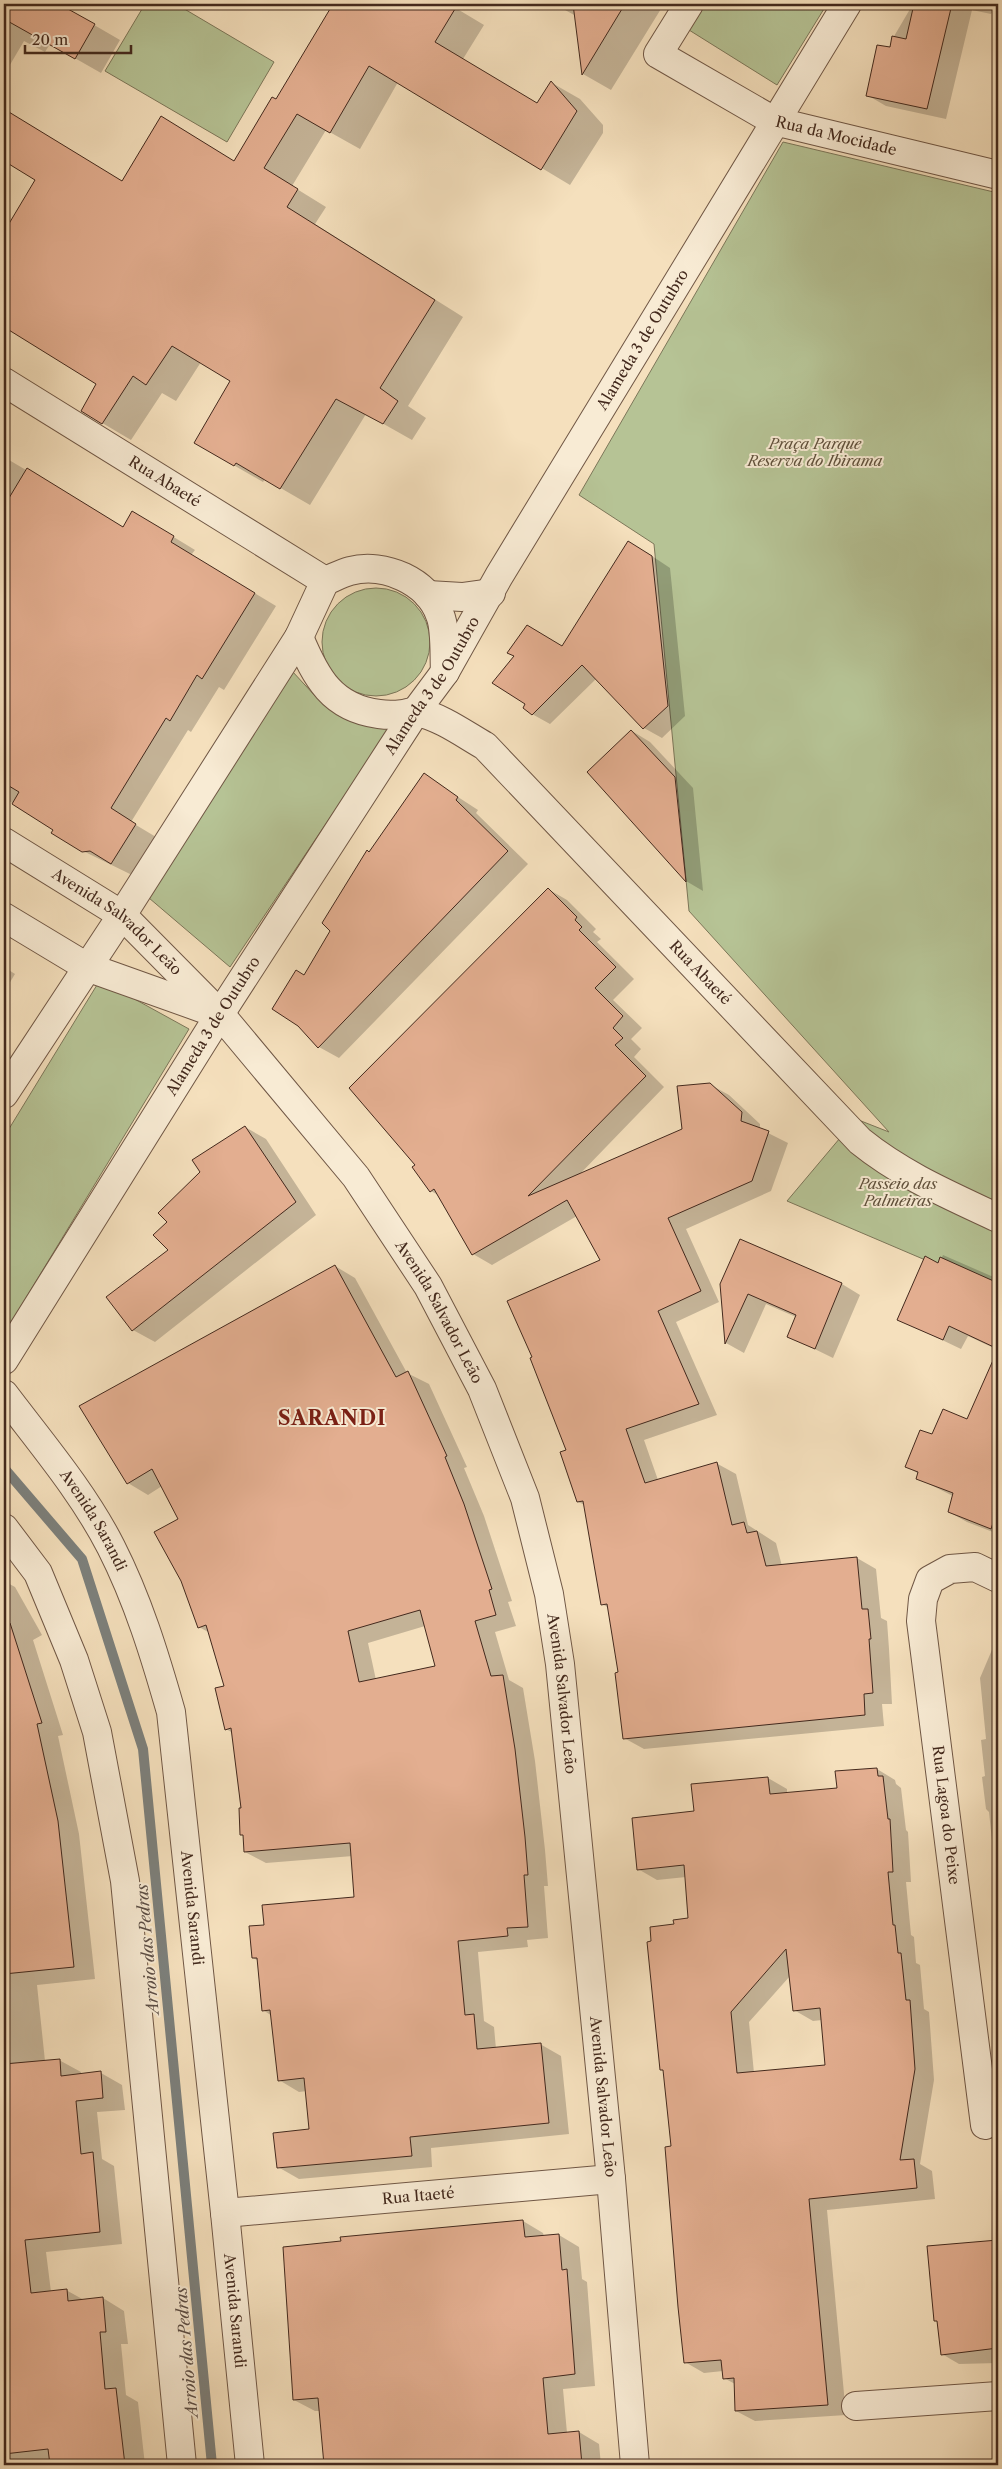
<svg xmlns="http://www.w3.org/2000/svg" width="1002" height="2469" font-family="'Libre Caslon Text',serif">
<rect width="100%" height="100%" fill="#f5e0bd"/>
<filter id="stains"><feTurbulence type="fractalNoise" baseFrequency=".004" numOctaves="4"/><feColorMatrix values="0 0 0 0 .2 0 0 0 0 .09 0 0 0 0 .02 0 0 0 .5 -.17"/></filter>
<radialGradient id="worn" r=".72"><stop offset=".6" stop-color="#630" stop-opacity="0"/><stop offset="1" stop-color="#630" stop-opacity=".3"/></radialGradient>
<g fill="#b6c395" stroke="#7c7659">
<polygon points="145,4 176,4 274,62 227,142 105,71"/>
<polygon points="705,4 827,4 777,85 689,30"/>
<polygon points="783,142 998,193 998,1291 787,1201 856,1119 889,1132 689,911 654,544 579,495"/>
<circle cx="376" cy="642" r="54"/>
<polygon points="292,671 317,698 347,720 390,728 230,967 149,898"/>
<polygon points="100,980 189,1029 4,1334 4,1137"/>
</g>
<g fill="#0003" fill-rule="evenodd">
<polygon points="4,4 74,4 70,11 120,40 101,73 50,44 45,52 24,41 4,75"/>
<polygon points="334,4 449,4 484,25 463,59 538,105 552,83 580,99 603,125 603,133 570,185 398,82 360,149 326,130 292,186 326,207 315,224 463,317 408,406 426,418 412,440 366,414 310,505 265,479 263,482 195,443 231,380 201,362 176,401 162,393 131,440 82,411 98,384 4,326 4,235 58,144 123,182 235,162 276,101"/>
<polygon points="554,4 664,4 611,90 583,74 576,16"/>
<polygon points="913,4 997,4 991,14 972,10 946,119 886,106 867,95 891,49 893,38"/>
<polygon points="998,94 998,112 995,110"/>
<polygon points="4,457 124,528 154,525 195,550 191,555 276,606 224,690 219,687 191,732 188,730 131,822 156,837 132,875 83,851 55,829 4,798"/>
<polygon points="646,552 670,568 685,716 662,738 644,728 597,678 550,724 532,714 562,648"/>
<polygon points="632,731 650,742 693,788 703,891 686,881 632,820"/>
<polygon points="424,775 478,810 476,813 528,864 339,1058 319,1047 305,976 332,930 370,853"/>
<polygon points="548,889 567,900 596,929 593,932 601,939 597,942 634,979 613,1000 642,1028 631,1039 641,1049 634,1057 664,1087 578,1176 683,1130 709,1084 729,1095 760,1124 760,1129 788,1143 771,1191 686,1229 719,1302 676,1322 717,1415 644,1440 658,1480 716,1463 736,1474 748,1525 776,1543 782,1566 857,1558 876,1569 881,1618 887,1621 889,1649 892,1704 882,1704 884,1726 644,1749 624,1738 619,1674 609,1608 602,1604 585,1505 578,1502 601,1261 577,1216 492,1265 473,1254 438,1195 431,1191 416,1166"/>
<polygon points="4,967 15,974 4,992"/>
<polygon points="245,1127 266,1139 316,1215 155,1342 133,1330 170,1250 168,1222"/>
<polygon points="740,1240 842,1284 860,1295 833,1358 788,1336 796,1317 766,1304 744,1353 726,1343 721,1284"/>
<polygon points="943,1255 998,1279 998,1350 968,1336 961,1349 898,1319 939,1264"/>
<path d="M335,1266L355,1278L407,1373L429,1384L467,1467L464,1468L484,1516L512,1601L508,1602L516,1626L495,1632L509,1680L523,1688L535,1761L545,1850L548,1886H544L548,1938L527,1940L528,1947L478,1952L484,2021L494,2027L496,2049L540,2044L561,2056L569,2134L431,2148L432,2167L299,2179L278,2167L311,2130L307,2091L299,2092L279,2080L272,2016L263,2010L259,1961L253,1958L265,1926L356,1898L353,1856L266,1863L245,1852L233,1733L226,1729V1687L210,1633L199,1627L180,1519L162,1486L148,1495L128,1483ZM425,1626L437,1667L376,1680L368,1643Z"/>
<polygon points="998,1352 998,1534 967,1522 949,1512 953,1496 917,1478 919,1474 907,1467 933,1436 968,1420"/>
<polygon points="4,1581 15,1587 42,1635 33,1640 63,1735 58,1736 79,1834 95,1979 37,1985 45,2061 59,2060 81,2072 81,2075 101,2073 122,2085 125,2110 97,2112 102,2159 114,2166 122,2244 46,2252 51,2292 66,2290 84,2300 103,2298 124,2311 128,2344 121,2344 126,2395 138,2402 145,2465 51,2465 50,2463 4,2465"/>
<polygon points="997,1638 998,1638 998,1899 989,1812 986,1809 982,1777 985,1776 981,1740 986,1739 980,1678"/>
<path d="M877,1769L895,1780L896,1784L901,1788L906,1830L908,1832L911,1882H906L911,1935L914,1937L916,1963L920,1965L924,2009L929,2012L934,2080L920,2164L932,2171L935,2199L827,2210L846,2415L755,2421L736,2411L735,2384L724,2378L723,2371L704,2373L685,2362L672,2147L664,2071L661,2070L675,1926L689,1919L686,1877L657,1880L638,1869L696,1813L768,1778L787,1789V1794L838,1790ZM790,1976L794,2010L813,2021L822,2020L826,2066L754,2073L749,2022Z"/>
<polygon points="523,2221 543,2233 544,2237 559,2235 579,2247 582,2279 587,2282 595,2386 563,2389 567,2433 579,2432 599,2444 601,2465 325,2465 320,2411 315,2411 294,2400"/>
<polygon points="998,2241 998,2363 959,2364 942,2354 928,2248"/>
</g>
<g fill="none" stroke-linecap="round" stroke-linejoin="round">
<polyline stroke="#7c807c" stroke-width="10" points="4,1468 82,1559 143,1749 212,2465"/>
</g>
<g fill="#e3ae90" stroke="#43291d" fill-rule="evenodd">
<polygon points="4,4 59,4 95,24 75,59 4,19"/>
<polygon points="333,4 458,4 435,42 537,103 551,81 577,111 541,170 369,66 330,133 297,114 264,168 298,189 287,207 435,300 380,388 398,401 383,424 336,399 280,489 236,463 234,466 194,443 230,381 172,346 146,385 133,376 102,424 81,411 96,384 4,327 4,232 35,180 4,161 4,109 122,181 161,116 234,161 272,97 276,99"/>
<polygon points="573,4 625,4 582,75"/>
<polygon points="914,4 952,4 927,109 866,96 877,45 890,47 892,36 906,39"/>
<polygon points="27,468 123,527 132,511 174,536 171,542 255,593 202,679 197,675 170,721 166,718 111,808 136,824 111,864 90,851 82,852 51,833 53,830 12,804 19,792 4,783 4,498 9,498"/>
<polygon points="628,541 652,556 668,706 643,729 582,665 532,715 523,708 525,704 492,683 514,656 507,653 527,625 562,646"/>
<polygon points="631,730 675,777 686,882 587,772"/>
<polygon points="424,773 458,797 456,800 508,851 318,1048 298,1026 272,1009 296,970 304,975 330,931 322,923 367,850 369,852"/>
<polygon points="548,888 577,917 575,920 582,927 579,930 616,967 595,988 623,1016 613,1028 623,1038 615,1045 646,1076 528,1196 682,1129 677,1086 710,1083 742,1112 741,1121 769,1131 752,1181 668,1218 701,1291 658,1311 699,1404 626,1429 645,1483 717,1462 732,1525 744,1522 747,1533 757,1531 766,1566 857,1557 862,1609 868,1609 871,1639 869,1639 873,1693 864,1694 865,1715 623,1739 615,1673 618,1672 607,1604 601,1605 583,1501 577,1502 560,1452 566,1450 530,1358 532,1357 507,1301 600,1260 567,1200 472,1255 434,1189 430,1192 412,1167 415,1165 349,1088"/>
<polygon points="245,1126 296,1202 132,1331 106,1297 168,1250 153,1235 167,1222 158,1213 200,1172 192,1160"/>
<polygon points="740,1239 842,1283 815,1349 787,1337 796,1315 748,1294 725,1344 720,1284"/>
<polygon points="925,1256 938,1263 940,1257 998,1283 998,1507 991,1529 948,1512 953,1493 916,1479 918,1472 905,1467 920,1430 932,1434 943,1409 967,1419 998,1349 949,1326 943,1340 897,1320"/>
<path d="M335,1265L396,1377L408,1371L447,1456L445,1457L464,1504L492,1589L489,1590L496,1615L475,1621L491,1676L503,1675L515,1749L525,1837L528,1875H524L528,1927L507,1928L508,1936L458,1941L465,2015L474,2014L477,2049L541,2043L549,2123L410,2137L412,2156L277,2168L273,2133L309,2129L304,2078L278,2081L270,2010L262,2011L257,1958H252L249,1926L264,1925L262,1905L354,1897L350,1843L244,1852L243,1835H240L239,1808H241L231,1728L225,1730L215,1688L224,1686L206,1625L198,1628L181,1581L154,1532L178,1519L152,1469L127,1484L79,1406ZM420,1610L435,1666L359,1682L348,1631Z"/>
<polygon points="10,1623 42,1723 37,1724 58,1821 74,1967 4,1974 4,1624"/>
<path d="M877,1768L878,1776H883L888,1819H890L893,1872H888L893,1925H895L898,1953H901L906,2000H910L915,2069L900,2160L914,2159L917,2188L809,2199L828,2405L735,2411L734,2378L723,2379L721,2360L684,2363L678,2307L665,2147L671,2146L663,2070H660L647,1942L651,1941L650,1927L674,1924L673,1920L688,1918L684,1865L637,1870L632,1818L694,1811L691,1784L768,1777L770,1794L837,1788L835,1771ZM786,1949L793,2011L820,2008L825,2065L737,2073L731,2012Z"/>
<polygon points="60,2059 61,2076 101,2071 103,2098 76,2101 81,2154 93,2152 100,2232 25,2240 31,2293 67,2289 68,2301 103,2297 106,2332 100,2332 105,2389 116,2388 125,2465 50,2465 48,2449 4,2454 4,2064"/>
<polygon points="523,2220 525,2237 559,2234 562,2270 567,2269 575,2374 543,2378 548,2434 579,2431 582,2465 324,2465 318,2398 293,2400 283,2247 341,2241 340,2237"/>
<polygon points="998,2240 998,2348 941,2355 937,2321 934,2321 927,2246"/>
</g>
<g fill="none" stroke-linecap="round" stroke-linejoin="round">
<defs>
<g id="minor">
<path id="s1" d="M774,121L998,175"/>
<path id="s2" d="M4,842L122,915L220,1014L356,1177L428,1286L482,1389L525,1498L549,1594L560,1664L611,2179L635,2465"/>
<polyline points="4,917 87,967 213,1012"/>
<polyline points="985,2125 921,1621 923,1599 930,1580 950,1569 975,1567 998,1578"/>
<path id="s3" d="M225,2213L611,2179"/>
<polyline points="856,2406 998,2396"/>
</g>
<g id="tertiary">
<polyline points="689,4 658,54 774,121"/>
<path id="s4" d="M4,382L325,581"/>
<path d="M325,581C333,578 342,573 350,571C384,562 428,581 440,615C446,629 444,657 445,672"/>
<polyline points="428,595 462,597 491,593"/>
<path id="s5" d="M299,637C316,678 332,708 379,714C386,715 395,715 402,714C407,714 412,711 417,712C441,717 464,734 485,746L860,1141C902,1175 949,1195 998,1218"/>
<polyline points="4,1094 122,915 299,637 325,581"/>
<path id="s6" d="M4,1360L220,1014L416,711L445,672L499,576L847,4"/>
<path id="s7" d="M4,1394C41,1443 83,1492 111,1547C138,1600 155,1656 171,1712L225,2213L250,2465"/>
<polyline points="4,1528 38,1573 74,1660 97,1732 125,1881 182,2465"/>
</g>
</defs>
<use href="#minor" stroke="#705745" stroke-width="30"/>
<use href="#tertiary" stroke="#705745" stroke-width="30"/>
<use href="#minor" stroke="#f8ebd4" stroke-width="28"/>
<use href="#tertiary" stroke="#f8ebd4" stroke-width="28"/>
</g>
<g text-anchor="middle" stroke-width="4" stroke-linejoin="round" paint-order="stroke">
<g font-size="15" fill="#43291d" stroke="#f8ebd4">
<text dy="5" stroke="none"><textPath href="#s1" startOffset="64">Rua da Mocidade</textPath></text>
<text dy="5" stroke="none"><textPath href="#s6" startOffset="1204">Alameda 3 de Outubro</textPath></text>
<text dy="5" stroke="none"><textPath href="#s4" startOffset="189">Rua Abaeté</textPath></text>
<text dy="5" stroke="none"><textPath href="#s6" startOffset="799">Alameda 3 de Outubro</textPath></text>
<text dy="5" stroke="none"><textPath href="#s2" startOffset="139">Avenida Salvador Leão</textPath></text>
<text dy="5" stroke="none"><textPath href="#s5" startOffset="545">Rua Abaeté</textPath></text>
<text dy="5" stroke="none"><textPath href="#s6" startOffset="394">Alameda 3 de Outubro</textPath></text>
<text dy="5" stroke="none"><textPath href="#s2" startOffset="649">Avenida Salvador Leão</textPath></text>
<text dy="5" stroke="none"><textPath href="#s7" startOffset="155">Avenida Sarandi</textPath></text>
<text dy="5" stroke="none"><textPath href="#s2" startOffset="1054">Avenida Salvador Leão</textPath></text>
<text transform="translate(946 1815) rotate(83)" y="5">Rua Lagoa do Peixe</text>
<text dy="5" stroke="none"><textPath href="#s7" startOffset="560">Avenida Sarandi</textPath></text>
<text dy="5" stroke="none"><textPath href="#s2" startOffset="1459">Avenida Salvador Leão</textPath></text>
<text dy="5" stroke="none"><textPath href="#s3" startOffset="194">Rua Itaeté</textPath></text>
<text dy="5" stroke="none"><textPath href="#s7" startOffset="965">Avenida Sarandi</textPath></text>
</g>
<g font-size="15" font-style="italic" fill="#60503b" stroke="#f8ebd4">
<text x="815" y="449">Praça Parque<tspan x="815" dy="17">Reserva do Ibirama</tspan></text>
<text x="898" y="1189">Passeio das<tspan x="898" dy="17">Palmeiras</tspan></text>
</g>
<g font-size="16" font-style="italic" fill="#5b4d45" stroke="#f8ebd4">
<text transform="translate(147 1949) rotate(-95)" y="6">Arroio das Pedras</text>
<text transform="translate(186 2352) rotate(-95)" y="6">Arroio das Pedras</text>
</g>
<g font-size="20" font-weight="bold" letter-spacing="1" fill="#7a1f14" stroke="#f8ebd4">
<text x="332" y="1425">SARANDI</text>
</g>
</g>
<rect width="1002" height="2469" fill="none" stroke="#f5e0bd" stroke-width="20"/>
<rect x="5" y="5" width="992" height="2459" fill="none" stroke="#43291d" stroke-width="2.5"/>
<rect x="10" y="10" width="982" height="2449" fill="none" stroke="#43291d"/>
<path d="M25 45v8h106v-8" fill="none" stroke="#43291d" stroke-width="2.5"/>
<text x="32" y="45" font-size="15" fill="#43291d" stroke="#f8ebd4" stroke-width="4" paint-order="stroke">20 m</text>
<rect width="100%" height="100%" filter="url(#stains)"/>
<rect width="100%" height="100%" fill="url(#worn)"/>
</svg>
